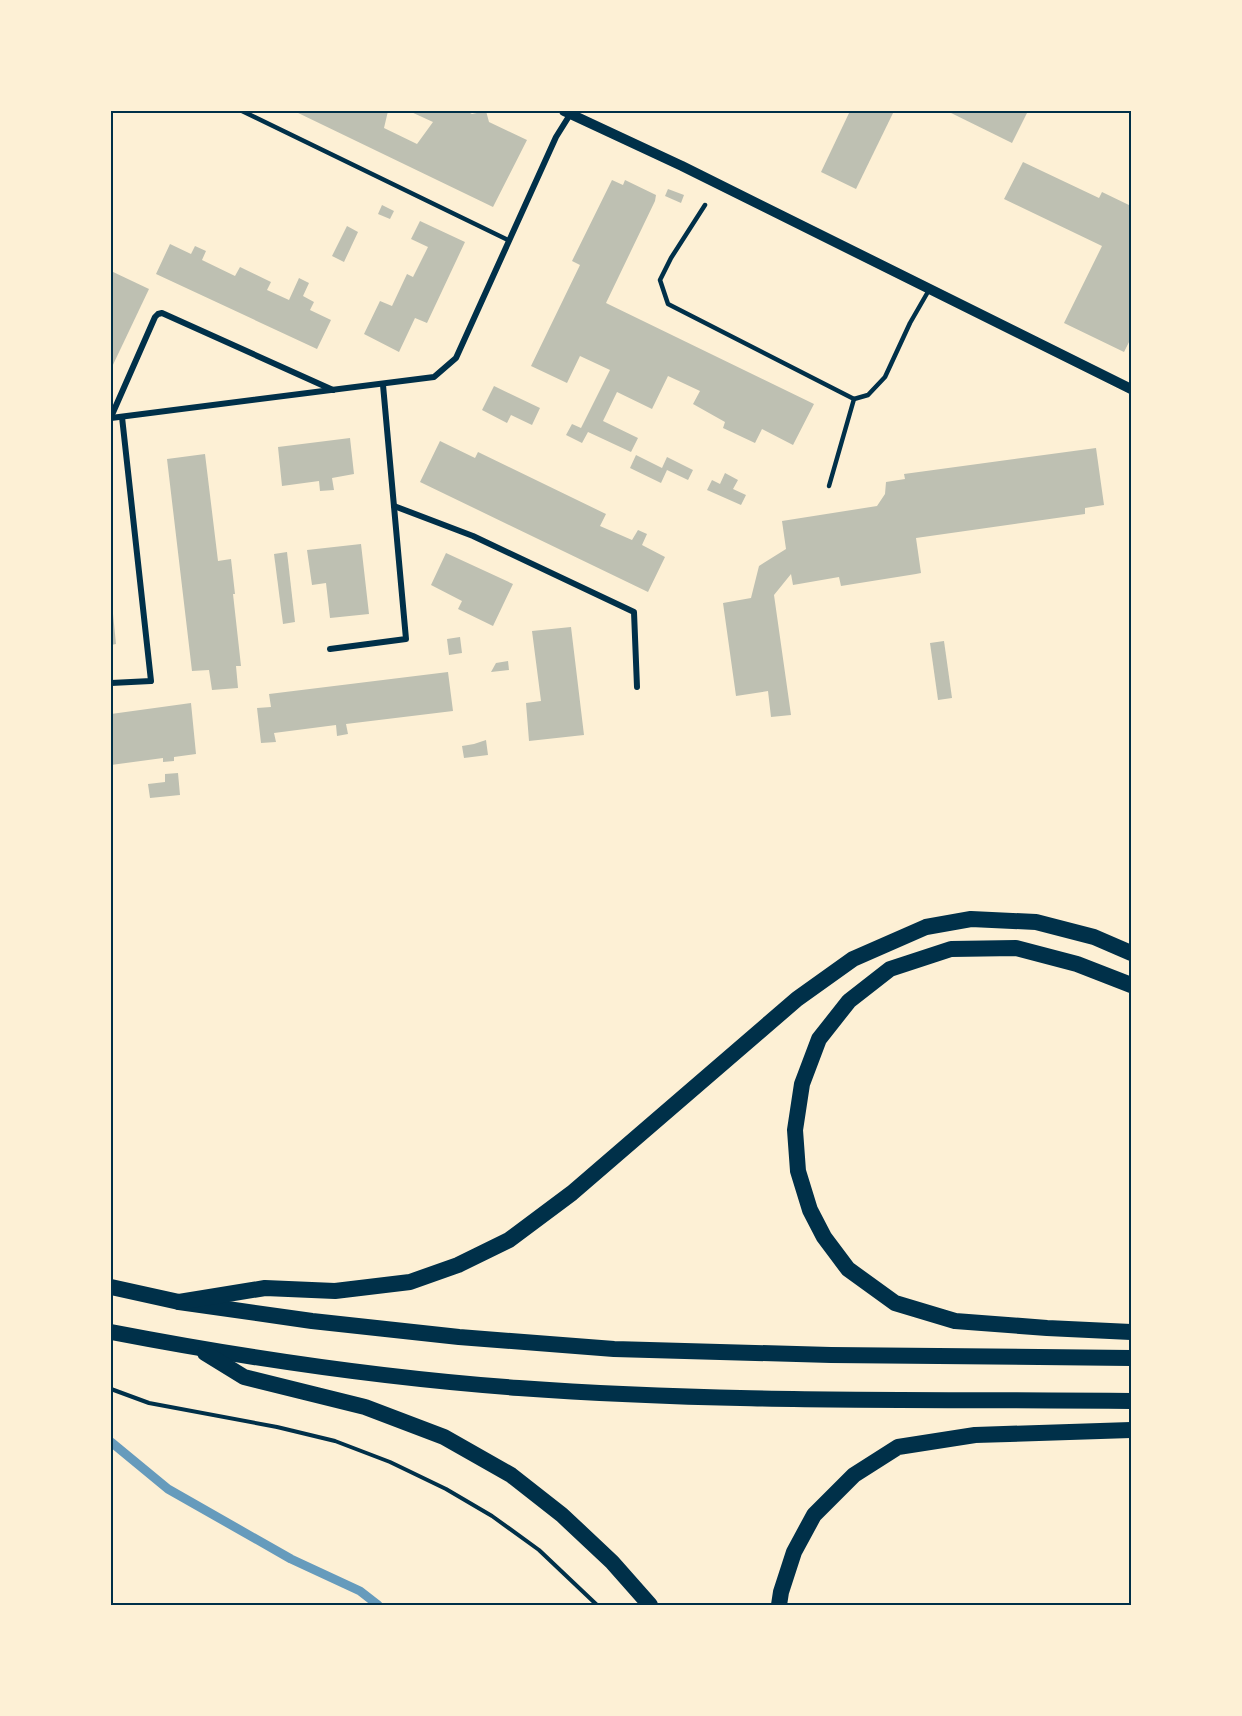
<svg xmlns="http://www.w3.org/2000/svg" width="1242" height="1716" font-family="Cabin,sans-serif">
<rect width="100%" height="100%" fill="#fdf0d5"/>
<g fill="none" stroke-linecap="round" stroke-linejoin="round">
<polyline stroke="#669bbc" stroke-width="9" points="111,1442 168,1489 291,1559 360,1591 378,1605"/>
</g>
<g fill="#bec0b2">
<polygon points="294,111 388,111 384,128 417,144 433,122 409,111 466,111 472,114 486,111 489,122 527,140 493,207"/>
<polygon points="850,111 894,111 856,189 821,172"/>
<polygon points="947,111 1028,111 1012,143"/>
<polygon points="1023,162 1099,198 1102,192 1131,206 1131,338 1124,352 1064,323 1102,246 1004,199"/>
<polygon points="612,180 623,185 625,180 656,195 655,201 606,303 814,404 793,445 762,429 755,443 723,428 725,422 693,404 700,391 668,376 652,409 617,392 603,421 638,438 631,452 588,432 582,443 566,435 572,424 581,428 610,370 580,356 567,383 531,366 580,265 572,261"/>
<polygon points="668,189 684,195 681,203 665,196"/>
<polygon points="382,205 394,211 390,219 378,214"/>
<polygon points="420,221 465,242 427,323 415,318 399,352 364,334 380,301 392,306 407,274 413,277 428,247 411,239"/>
<polygon points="347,226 358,232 344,262 332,256"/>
<polygon points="170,244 191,254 195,246 206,251 202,260 235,276 240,267 271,282 267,290 289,300 299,278 309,283 303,296 314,302 310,310 331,320 317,349 156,274"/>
<polygon points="111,271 149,289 111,369"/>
<polygon points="494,386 540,408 532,425 511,415 507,423 482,410"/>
<polygon points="350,438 354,474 332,478 334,490 320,491 319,481 282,486 278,447"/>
<polygon points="440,441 475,458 478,452 606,514 600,526 632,540 638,530 647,534 642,545 665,557 648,592 420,482"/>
<polygon points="1096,448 1104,505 1085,508 1085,514 916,538 921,573 916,574 841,586 839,577 793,585 791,574 774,595 791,715 771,717 768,691 736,696 723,603 751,598 759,566 786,549 782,521 877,506 885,494 886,482 905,479 904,474"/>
<polygon points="205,454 218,561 231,559 235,594 233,594 241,666 236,666 238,688 212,690 209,670 192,671 167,459"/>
<polygon points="636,455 662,468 667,457 693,470 688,480 667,470 661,483 630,468"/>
<polygon points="725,473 738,480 733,489 746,495 741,505 707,490 712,480 720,484"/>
<polygon points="361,544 369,614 330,618 326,583 312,585 307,550"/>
<polygon points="287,552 295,622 283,624 274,554"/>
<polygon points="446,553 513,584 493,626 458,609 462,601 431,585"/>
<polygon points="111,614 113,614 116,644 111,645"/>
<polygon points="571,627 584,735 529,741 526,703 541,701 532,631"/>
<polygon points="460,637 462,653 449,655 447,639"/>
<polygon points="944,641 952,698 938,700 930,643"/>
<polygon points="508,661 509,670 491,672 496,663"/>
<polygon points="448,672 453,711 346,724 348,734 337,736 336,725 274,733 276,742 261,743 257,708 271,707 269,694"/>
<polygon points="191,703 196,754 174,757 174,761 163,762 163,758 111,765 111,714"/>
<polygon points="486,740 488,755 464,758 462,746 474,744"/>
<polygon points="178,773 180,795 150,798 148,784 165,782 165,774"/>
</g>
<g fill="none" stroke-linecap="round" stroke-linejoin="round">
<polyline stroke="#003049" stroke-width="4" points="111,1389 149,1403 277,1427 335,1441 390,1462 446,1489 492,1516 539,1550 597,1605"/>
<g stroke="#003049" stroke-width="4.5">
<polyline points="242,111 508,240"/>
<polyline points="705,205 671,258 660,280 668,304 854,399 868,395 885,377 910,323 929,290"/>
<polyline points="829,486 854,399"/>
</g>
<g stroke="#003049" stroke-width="6">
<polyline points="111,417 155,317 158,314 162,313 333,390"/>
<polyline points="111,418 434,377 456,358 556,137 571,113"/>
<polyline points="394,506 473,536 634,612 637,687"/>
<polyline points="330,649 406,639 383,385"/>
<polyline points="111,683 151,681 122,417"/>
</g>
<polyline stroke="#003049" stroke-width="10" points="564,111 682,166 1131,389"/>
<g stroke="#003049" stroke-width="16">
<polyline points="1131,985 1077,964 1016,948 951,949 890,969 849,1001 819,1039 802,1084 795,1130 798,1171 810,1210 824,1237 848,1269 895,1303 955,1321 1047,1328 1131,1332"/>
<polyline points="111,1287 179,1302 312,1321 459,1337 614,1349 831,1355 1131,1358"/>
<polyline points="179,1302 265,1288 335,1291 410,1282 458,1265 509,1240 572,1193 797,999 853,959 926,927 971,919 1036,922 1094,937 1131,953"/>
<path d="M111,1332C246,1358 382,1378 519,1388C722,1403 927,1399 1131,1401"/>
<polyline points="205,1353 244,1377 365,1407 444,1437 511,1475 562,1515 612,1562 650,1605"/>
<polyline points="779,1605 781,1592 794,1552 814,1515 854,1475 898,1447 975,1435 1131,1430"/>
</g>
</g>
<rect width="1242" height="1716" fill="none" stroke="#fdf0d5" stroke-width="225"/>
<rect x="112" y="112" width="1018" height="1492" fill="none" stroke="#003049" stroke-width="2"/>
</svg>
